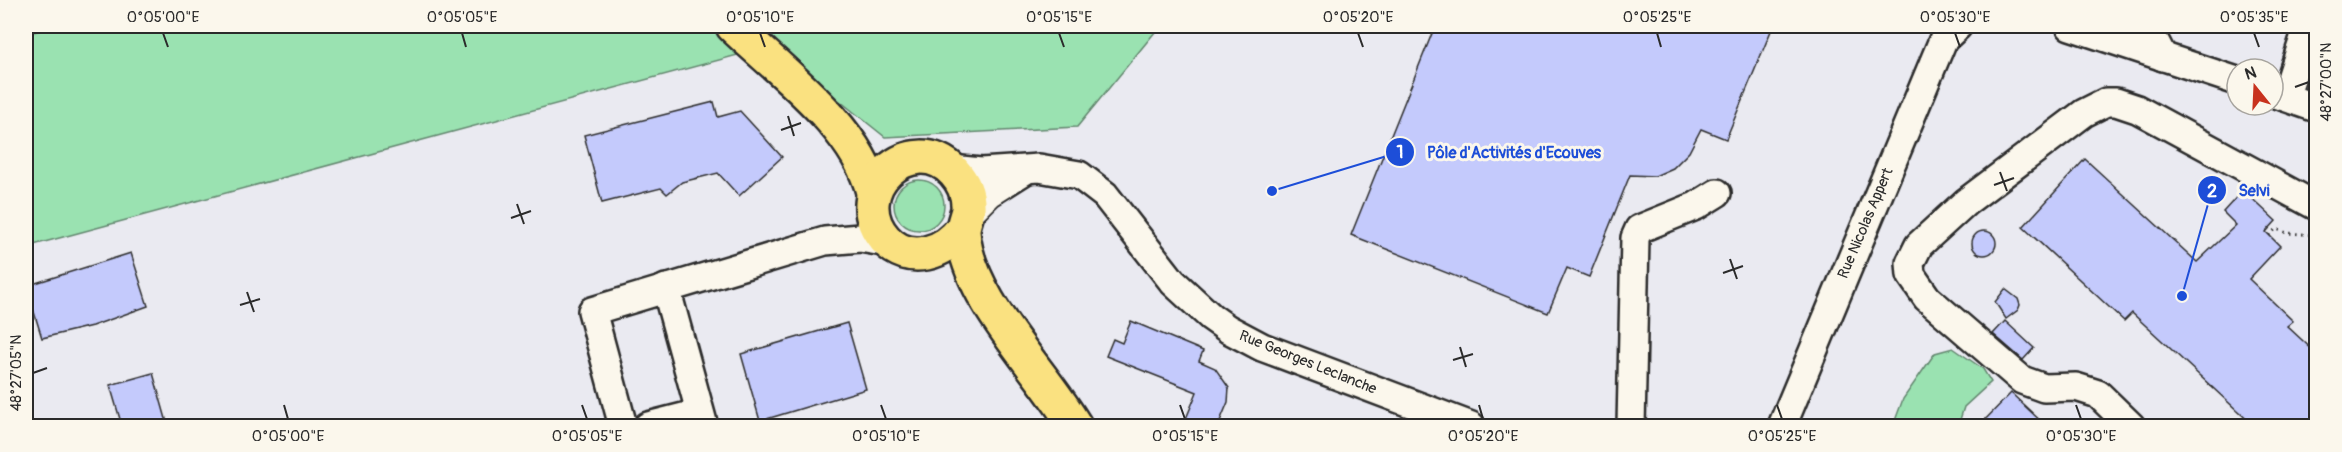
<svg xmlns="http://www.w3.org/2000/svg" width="2342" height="452" font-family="Pangolin,sans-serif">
<rect width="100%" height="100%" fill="#fbf7ec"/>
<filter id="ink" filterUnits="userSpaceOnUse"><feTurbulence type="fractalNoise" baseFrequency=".0167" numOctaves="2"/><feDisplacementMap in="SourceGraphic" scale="12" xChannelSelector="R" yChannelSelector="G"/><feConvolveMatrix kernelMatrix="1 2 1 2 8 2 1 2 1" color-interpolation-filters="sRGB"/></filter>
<g filter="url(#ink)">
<path fill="#eaeaf1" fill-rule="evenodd" d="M1160,26H2316V426H26V245L771,46L885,137L1077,127ZM2237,69H2273V105H2237Z"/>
<g fill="#9ae2b1" stroke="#62866e" stroke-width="1.5">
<polygon points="56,26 1160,26 1077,127 885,137 771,46 26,247 26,34"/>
<circle cx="919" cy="205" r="25"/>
<polygon points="1953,348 1983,369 1991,382 1964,407 1958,426 1893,426 1903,399 1935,353"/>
</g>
<g fill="#c4cafc" stroke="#2b2b2b" stroke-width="1.5">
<polygon points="1435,26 1773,26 1726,139 1701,129 1689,152 1673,168 1655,176 1630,175 1589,277 1567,268 1548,313 1351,235"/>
<polygon points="714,102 718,117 740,111 782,157 739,196 718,173 682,182 667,194 661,188 602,203 584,135"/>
<polygon points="2085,159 2197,262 2236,225 2223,212 2243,190 2276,221 2266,232 2280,246 2249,279 2293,321 2287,326 2316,353 2316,426 2254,426 2132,313 2124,321 2023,227"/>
<circle cx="1984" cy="243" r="12"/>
<polygon points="131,253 148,306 92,326 42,338 26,286"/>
<polygon points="2005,289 2018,299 2020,305 2018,310 2006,319 1995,302"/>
<polygon points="1131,321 1203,351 1199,361 1215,368 1229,388 1228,402 1218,426 1183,426 1197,392 1106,356 1113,339 1122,343"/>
<polygon points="2005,321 2034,348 2023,360 1993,334"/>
<polygon points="847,323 866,389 760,421 741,354"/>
<polygon points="153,373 168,426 122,426 110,385"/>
<polygon points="2011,393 2046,426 1979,426"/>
</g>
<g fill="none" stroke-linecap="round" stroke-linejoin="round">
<defs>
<g id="minor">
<polyline points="2070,26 2237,81"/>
<polyline points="2147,26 2163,57"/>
<polyline points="2273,93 2316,108"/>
<polyline points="2285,97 2308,26"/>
<polyline points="951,169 981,172 1039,168 1079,175 1105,195 1173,282 1211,317 1228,329 1262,347 1471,426"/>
<polyline points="967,215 989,193 1024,171"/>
<polyline points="666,288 704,426"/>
<polyline points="623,426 592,311 825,241 860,238 889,243"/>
<polyline points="648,426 699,413"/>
<polyline points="1631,426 1635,238 1639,229 1696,206 1717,193"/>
<polyline points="1782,426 1943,40 1958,26"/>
<polyline points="2131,426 2098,394 2076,387 2044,388 2022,380 1927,298 1911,275 1910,263 1919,245 1966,202 2084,113 2106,102 2116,102 2137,109 2316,206"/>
</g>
<g id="major">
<path d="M733,26C781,72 857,127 873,192"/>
<path d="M963,228C945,253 909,266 885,239C843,191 912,128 954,172C963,182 969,194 968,209C967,216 963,223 963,231C966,297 1042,370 1075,426"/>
</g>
</defs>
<use href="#minor" stroke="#2b2b2b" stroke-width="32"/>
<use href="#major" stroke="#2b2b2b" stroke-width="38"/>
<g stroke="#2b2b2b" stroke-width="3" stroke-dasharray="1.5 4.5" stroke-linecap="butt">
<polyline points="843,26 850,26"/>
<polyline points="2269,235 2276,229 2287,233 2316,235"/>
</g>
<use href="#minor" stroke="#fbf7ec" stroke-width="27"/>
<use href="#major" stroke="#fae180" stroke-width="33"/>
</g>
</g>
<path fill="none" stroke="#2b2b2b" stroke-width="2" d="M163,33L168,47M462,33L466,47M760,33L765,47M1059,33L1064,47M1358,33L1363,47M1657,33L1661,47M1955,33L1960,47M2254,33L2259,47M2295,87L2309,82M788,116L794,136M781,130L801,123M2000,172L2007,191M1994,185L2014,178M517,204L524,224M511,218L531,211M1730,259L1737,279M1723,273L1743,266M247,292L254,312M240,305L260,299M1460,347L1466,367M1453,360L1473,354M33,373L47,368M284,405L288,419M582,405L587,419M881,405L886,419M1180,405L1185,419M1479,405L1483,419M1777,405L1782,419M2076,405L2081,419"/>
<g text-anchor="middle" stroke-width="6" stroke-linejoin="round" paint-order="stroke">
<g font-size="15" fill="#2b2b2b" stroke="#fbf7ec">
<text transform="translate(1865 223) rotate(-67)" y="5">Rue Nicolas Appert</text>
<text transform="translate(1308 362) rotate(22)" y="5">Rue Georges Leclanche</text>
</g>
</g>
<path fill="none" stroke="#1d4ed8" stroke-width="2" d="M1272 191L1400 152M2182 296L2212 190"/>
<g fill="#1d4ed8" stroke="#fbf7ec" stroke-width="2">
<circle cx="1272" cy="191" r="6"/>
<circle cx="2182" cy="296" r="6"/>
<circle cx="1400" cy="152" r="15"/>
<circle cx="2212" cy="190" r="15"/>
</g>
<g font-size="18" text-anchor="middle" font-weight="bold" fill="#fff">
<text x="1400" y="158">1</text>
<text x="2212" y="197">2</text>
</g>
<g font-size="16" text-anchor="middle" font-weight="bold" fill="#1d4ed8" stroke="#fbf7ec" stroke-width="6" stroke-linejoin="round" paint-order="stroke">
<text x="1514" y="158">Pôle d'Activités d'Ecouves</text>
<text x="2254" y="196">Selvi</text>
</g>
<rect width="2342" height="452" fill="none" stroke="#fbf7ec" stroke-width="66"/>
<g transform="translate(2255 87) rotate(342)"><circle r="28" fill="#fbf7ec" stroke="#a8a59f" stroke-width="1.5"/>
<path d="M0-4.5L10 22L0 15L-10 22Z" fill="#c8321e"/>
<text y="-9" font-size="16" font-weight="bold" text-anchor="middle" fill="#2b2b2b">N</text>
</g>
<rect x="33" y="33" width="2276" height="386" fill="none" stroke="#2b2b2b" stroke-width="2"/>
<g font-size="15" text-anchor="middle" fill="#2b2b2b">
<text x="163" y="22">0°05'00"E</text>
<text x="462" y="22">0°05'05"E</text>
<text x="760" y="22">0°05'10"E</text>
<text x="1059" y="22">0°05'15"E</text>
<text x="1358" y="22">0°05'20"E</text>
<text x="1657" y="22">0°05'25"E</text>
<text x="1955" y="22">0°05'30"E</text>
<text x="2254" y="22">0°05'35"E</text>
<text transform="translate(2326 82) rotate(-90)" y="5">48°27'00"N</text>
<text transform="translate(16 373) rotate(-90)" y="5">48°27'05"N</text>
<text x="288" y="441">0°05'00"E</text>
<text x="587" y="441">0°05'05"E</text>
<text x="886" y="441">0°05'10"E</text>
<text x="1185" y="441">0°05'15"E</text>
<text x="1483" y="441">0°05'20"E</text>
<text x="1782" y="441">0°05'25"E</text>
<text x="2081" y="441">0°05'30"E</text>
</g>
</svg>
